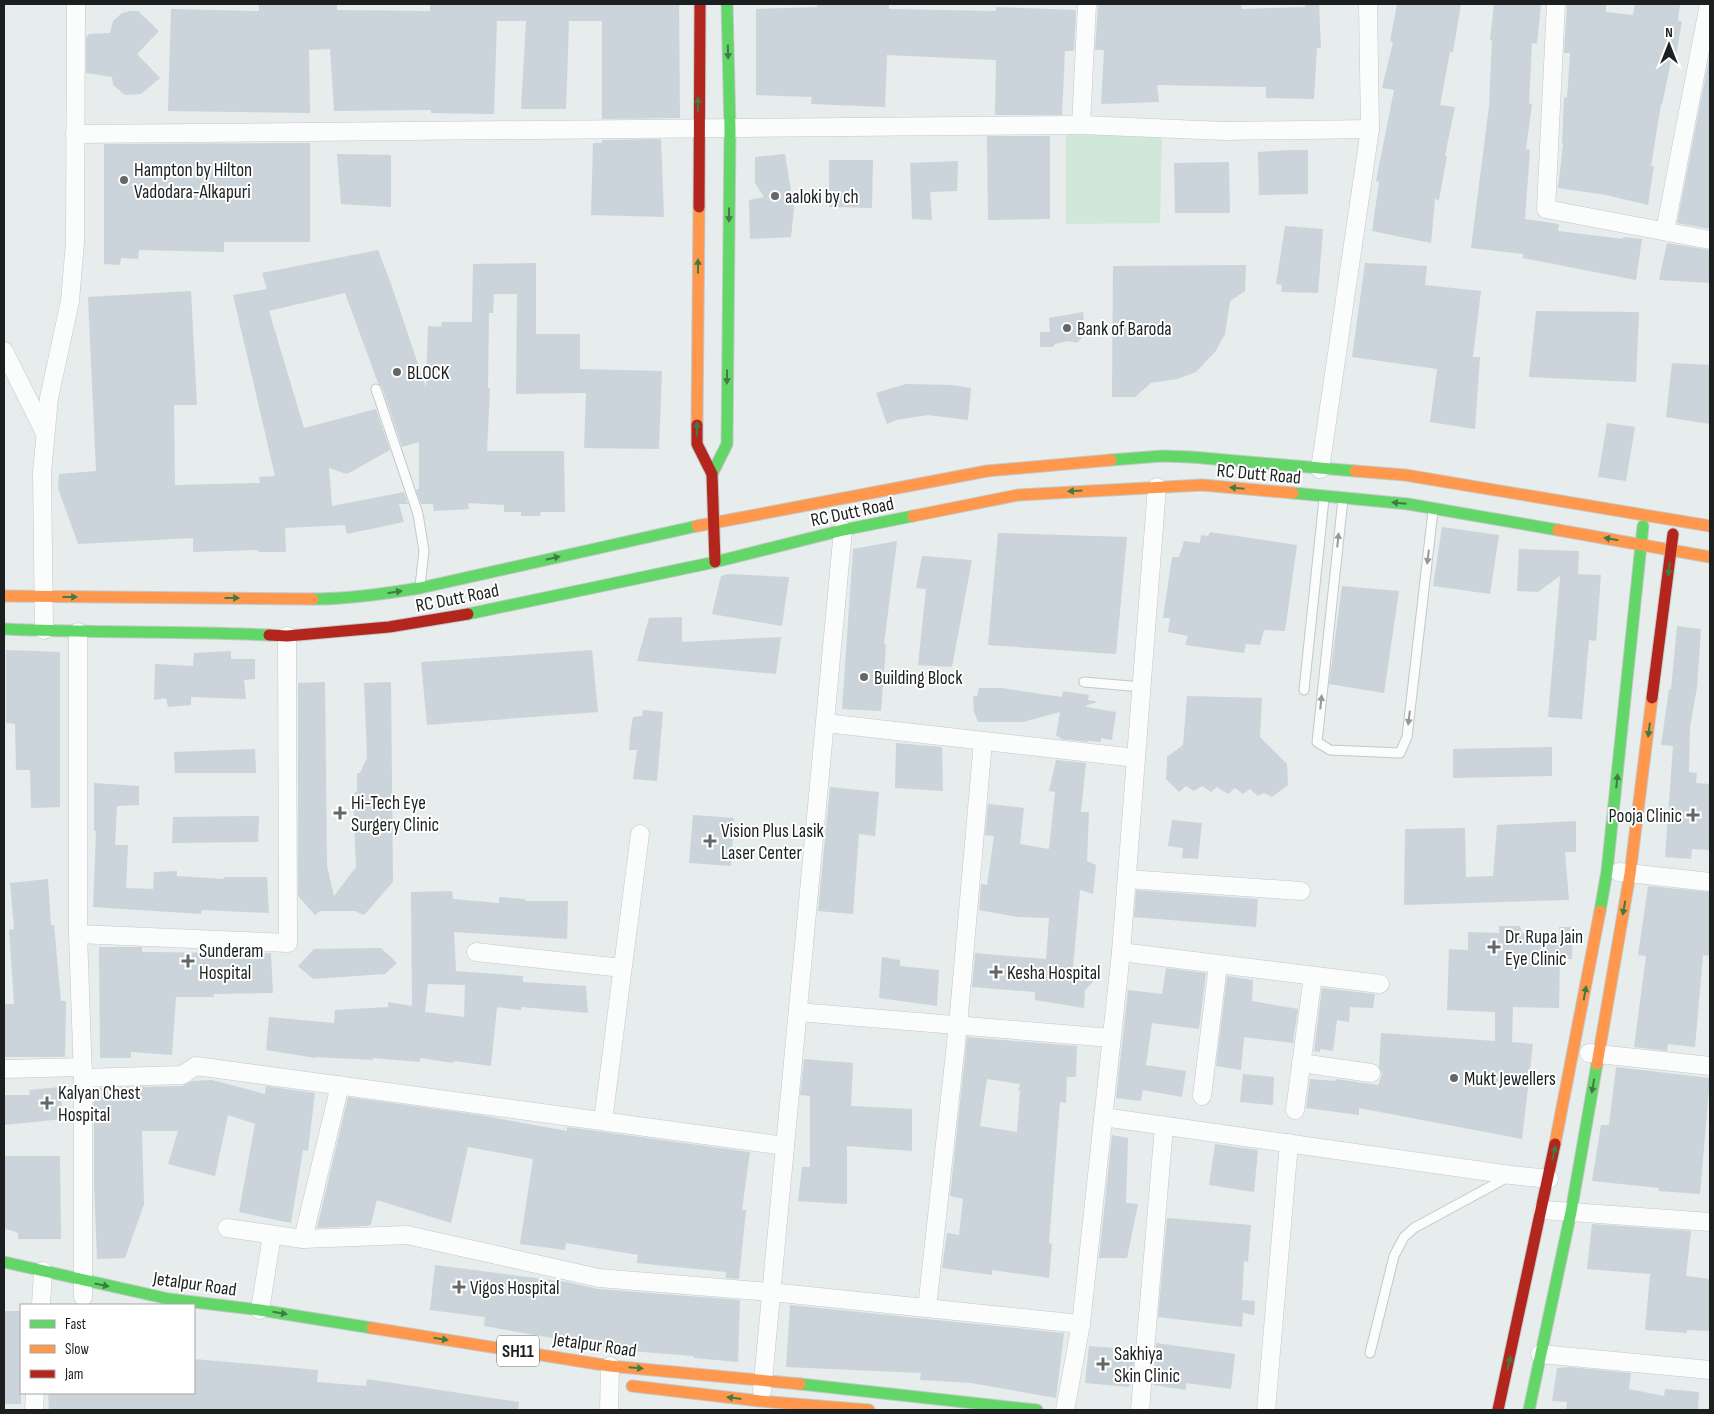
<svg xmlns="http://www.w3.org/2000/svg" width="1714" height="1414" font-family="'Sofia Sans Condensed',sans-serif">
<rect width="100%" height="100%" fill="#e7eced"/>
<polygon fill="#cfe8d8" points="1066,131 1162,133 1160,223 1066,224"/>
<g fill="#cad4da" fill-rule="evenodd">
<polygon points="259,4 337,4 337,10 430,11 430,4 679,4 680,118 602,119 602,21 569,21 566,109 521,109 526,21 497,21 494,114 431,113 431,110 334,111 330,49 309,50 310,113 168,111 171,9 259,11"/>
<polygon points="817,4 889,5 889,9 996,11 996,7 1076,10 1074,51 1065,51 1062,115 995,115 996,60 887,55 885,107 811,104 812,97 756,95 756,9 817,7"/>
<polygon points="1098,4 1241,5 1242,9 1305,7 1305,4 1319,4 1321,48 1317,48 1314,99 1266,98 1266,87 1157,85 1159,102 1101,104 1104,50 1095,50"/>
<polygon points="1397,4 1461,4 1453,52 1450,52 1440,105 1455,107 1445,155 1447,156 1439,200 1435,199 1431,243 1372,231 1379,182 1376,181 1394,90 1382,88 1393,42 1390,41"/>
<polygon points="1494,4 1541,4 1537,44 1532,43 1529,104 1532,104 1526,149 1530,150 1525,219 1559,224 1558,231 1623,239 1623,237 1642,239 1636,280 1523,258 1523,254 1471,248 1489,106 1492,40 1490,40"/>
<polygon points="1567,4 1606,4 1606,12 1633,15 1635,4 1680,4 1678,21 1682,21 1676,56 1672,56 1662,105 1661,104 1651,166 1654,166 1648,205 1606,195 1558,188 1563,144 1562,144 1564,97 1567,98 1570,53 1564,53"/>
<polygon points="131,11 138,11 159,31 137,54 160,78 141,94 125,95 113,85 112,77 86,73 86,38 89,34 110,33 113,21 122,13"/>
<polygon points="1709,59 1710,59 1710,229 1677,223"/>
<polygon points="987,136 1050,136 1050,219 988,220"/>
<polygon points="661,139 664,217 591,215 593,143 602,143 602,140"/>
<polygon points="310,143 310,242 224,242 224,252 139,250 138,259 121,258 120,265 104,264 104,144"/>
<polygon points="1289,150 1308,150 1308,194 1259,195 1258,152"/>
<polygon points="337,154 391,155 391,207 341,204"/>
<polygon points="785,154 794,209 791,237 750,239 749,200 764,197 755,183 755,157"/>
<polygon points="829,160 873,160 872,208 829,207"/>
<polygon points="958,161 957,191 930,192 932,220 912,219 910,163"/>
<polygon points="1229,162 1230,213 1175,213 1174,163"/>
<polygon points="1285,226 1323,229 1318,293 1281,292 1282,285 1276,284"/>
<polygon points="1667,243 1710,250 1710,283 1659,280"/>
<polygon points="378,250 391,284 426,388 428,326 441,327 442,322 472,322 473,264 536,263 536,334 580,334 580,369 662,371 659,449 584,448 586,393 516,394 517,294 494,294 493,313 489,313 488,388 490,388 487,451 564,451 565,512 541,512 540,516 521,516 521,512 504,512 504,505 468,503 469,509 434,511 433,504 421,504 416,490 419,489 419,442 402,447 382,387 378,383 345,293 269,311 304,428 376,409 390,450 347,474 329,468 332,506 404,492 408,504 399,504 404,522 347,534 345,525 285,528 286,552 258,552 258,550 193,552 193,538 78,544 58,488 59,474 96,471 88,297 191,291 197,405 174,405 175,485 260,483 259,477 275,476 233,295 267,289 262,273"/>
<polygon points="1365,263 1427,266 1425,285 1481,291 1473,357 1480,357 1475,429 1430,422 1437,369 1352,357"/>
<polygon points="1246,265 1245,291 1230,301 1225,334 1215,352 1196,372 1177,379 1151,383 1135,397 1112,397 1113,266"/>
<polygon points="1536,311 1639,312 1636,382 1529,377"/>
<polygon points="1083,312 1085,334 1077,343 1069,341 1055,344 1053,347 1040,347 1040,332 1050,332 1049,318"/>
<polygon points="1672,363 1710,365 1710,424 1666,417"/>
<polygon points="906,384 952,385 971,388 968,420 928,415 896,420 887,424 876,393"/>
<polygon points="1607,423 1635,427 1626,481 1598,477"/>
<polygon points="1442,527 1499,535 1490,594 1433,586"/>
<polygon points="1210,532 1297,545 1285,631 1264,630 1260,645 1246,644 1244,653 1185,645 1188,636 1168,632 1170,618 1163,618 1172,557 1179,557 1184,541 1200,543 1201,535 1208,536"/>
<polygon points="998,533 1127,537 1116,654 988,645"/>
<polygon points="897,541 884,644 886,645 881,711 842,709 853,549"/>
<polygon points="1519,549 1579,551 1578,574 1601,575 1596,641 1589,640 1582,719 1548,717 1560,576 1538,592 1517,591"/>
<polygon points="922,556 972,560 952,667 918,665 926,589 916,588"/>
<polygon points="728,574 789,577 782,626 712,614 721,576"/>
<polygon points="1342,586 1399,591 1384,693 1329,684"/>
<polygon points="682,617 682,642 781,637 776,674 637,661 649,618"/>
<polygon points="1677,626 1701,629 1697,687 1690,727 1689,772 1697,773 1696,783 1710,784 1710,850 1692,849 1691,859 1665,857 1673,746 1661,745 1669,689 1671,689"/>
<polygon points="6,650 60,652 60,807 31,808 30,770 16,770 15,724 6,723"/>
<polygon points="592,650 598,712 427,725 421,662"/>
<polygon points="231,651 231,659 255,659 255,679 244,680 246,699 191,697 191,705 168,707 166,698 154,700 155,664 193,666 194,653"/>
<polygon points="325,682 327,865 334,896 356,867 353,794 357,791 357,773 360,773 367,758 364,683 391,682 393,882 364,915 355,911 320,911 315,915 298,896 298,683"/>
<polygon points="979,688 1001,688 1062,697 1063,691 1089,695 1088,700 1098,702 1087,705 1086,707 1116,712 1112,740 1101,738 1101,742 1088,741 1088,742 1060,739 1060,737 1056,736 1060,712 1023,722 978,722 974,712 973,696 977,696"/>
<polygon points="1187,696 1262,698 1260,737 1287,764 1288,785 1272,797 1264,793 1258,796 1250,789 1243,794 1235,788 1228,794 1217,787 1211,792 1202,786 1194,791 1186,786 1179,792 1166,779 1167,761 1167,757 1183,745"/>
<polygon points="643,710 663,712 657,781 633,779 637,750 629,750 630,735 633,717 642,716"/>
<polygon points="896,743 942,747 943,791 895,788"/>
<polygon points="1552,747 1552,776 1453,778 1453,749"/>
<polygon points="255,749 256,773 175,773 174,752"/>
<polygon points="1056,760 1086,763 1081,812 1089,812 1087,861 1096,865 1093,894 1080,890 1073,968 1089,971 1093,982 1085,990 1084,1008 1035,1000 1035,992 972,987 975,953 1046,959 1049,918 1018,917 979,910 981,884 987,885 994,836 985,835 988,804 1024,808 1020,844 1049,849 1055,792 1049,791"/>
<polygon points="94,783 139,786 139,805 117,806 115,845 128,845 126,888 153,889 154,872 177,871 177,876 224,879 224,877 267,877 269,913 202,910 201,914 93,907 96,831 94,831"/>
<polygon points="830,787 879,792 875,836 859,834 853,914 818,911"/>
<polygon points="693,815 734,818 731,866 689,863"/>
<polygon points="259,816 258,842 172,843 173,817"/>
<polygon points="1172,820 1202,823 1198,859 1182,858 1183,848 1168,846"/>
<polygon points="1576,821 1576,852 1565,852 1569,900 1404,905 1405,829 1465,828 1466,877 1493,876 1497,825"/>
<polygon points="48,879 51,925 54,925 61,1001 66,1001 65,1057 4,1057 4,1004 14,1004 9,930 14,929 10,883"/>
<polygon points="1648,886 1710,892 1710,956 1703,955 1695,1047 1668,1044 1667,1051 1634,1047 1646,956 1638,955"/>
<polygon points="1136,890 1258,899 1256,927 1134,917"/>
<path d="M452,891L453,899L499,903V897L525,899L526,901H568L567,939L454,932L456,971L523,976V982L586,986L588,1013L522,1007L521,1010L497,1007L491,1066L454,1061V1063L420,1058V1062L373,1058V1060L316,1057V1058L266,1050L269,1017L334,1023L335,1010L388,1007V1002L412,1006L411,892ZM428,984L465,985L464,1017L425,1012Z"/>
<polygon points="1499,926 1520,926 1522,933 1559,934 1559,927 1573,927 1572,959 1560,959 1559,1008 1513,1007 1512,1042 1533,1044 1522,1139 1359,1108 1359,1115 1306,1108 1310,1079 1335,1081 1336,1079 1378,1085 1382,1074 1379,1067 1381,1033 1495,1041 1495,1012 1447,1010 1449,949 1468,950 1468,932 1499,933"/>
<polygon points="99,947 142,947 142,952 271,953 273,993 214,994 214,997 176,997 172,1055 131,1052 131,1058 100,1058"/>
<polygon points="381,948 397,963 385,974 313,979 298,966 314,949"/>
<polygon points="882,957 900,960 900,966 939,970 937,1006 879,998"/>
<polygon points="1166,968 1206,973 1199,1029 1152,1023 1146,1065 1186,1071 1182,1097 1143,1090 1141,1101 1116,1098 1128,990 1162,994"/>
<polygon points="1227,976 1253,980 1252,1001 1298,1009 1293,1043 1244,1037 1241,1070 1216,1066"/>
<polygon points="1322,988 1375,994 1373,1008 1350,1007 1349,1022 1337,1020 1333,1051 1320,1049 1320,1052 1314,1051"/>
<path d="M967,1037L1077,1046L1076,1077H1067L1066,1103L1060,1102L1049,1243L1052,1244L1049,1278L992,1270V1275L942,1268L947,1233L959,1235L963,1199L950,1196ZM987,1079L1020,1084L1018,1091H1020L1017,1132L980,1126Z"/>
<polygon points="804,1059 853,1063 851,1106 912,1109 912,1151 847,1146 847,1204 798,1201 802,1167 810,1167 810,1096 800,1095"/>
<polygon points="1616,1067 1710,1078 1700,1194 1659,1191 1659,1188 1592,1181 1601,1125 1609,1125"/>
<polygon points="1243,1074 1274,1077 1273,1105 1240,1102"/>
<polygon points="212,1080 265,1094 266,1086 315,1093 308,1151 303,1150 291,1223 239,1212 255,1124 228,1115 215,1176 168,1164 178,1131 142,1131 144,1204 125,1258 97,1259 94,1183 94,1088 182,1086 192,1081"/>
<polygon points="60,1087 63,1119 4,1125 4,1095 30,1095 29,1090"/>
<polygon points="348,1097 480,1115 567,1131 567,1127 750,1152 742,1210 746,1210 739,1279 726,1278 726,1272 637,1263 638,1255 566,1243 565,1250 520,1244 533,1159 468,1147 451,1223 377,1200 371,1224 368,1226 317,1228"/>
<polygon points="1112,1135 1128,1138 1126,1203 1138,1204 1127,1258 1099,1258"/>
<polygon points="1215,1144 1258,1150 1254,1192 1209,1185"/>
<polygon points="4,1156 60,1156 61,1239 18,1239 18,1233 4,1228"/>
<polygon points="1167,1218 1251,1225 1248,1262 1244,1261 1242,1300 1255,1301 1254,1315 1243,1313 1242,1327 1158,1317"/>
<polygon points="1592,1224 1691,1231 1686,1276 1710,1279 1710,1331 1687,1330 1687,1333 1645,1330 1650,1274 1587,1269"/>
<polygon points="435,1265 567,1282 598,1289 740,1300 738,1362 694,1358 694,1356 604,1349 604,1347 484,1326 485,1317 430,1310"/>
<polygon points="790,1305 1064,1333 1056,1398 971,1383 920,1380 921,1373 786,1367"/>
<rect x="4" y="1311" width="17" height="93"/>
<polygon points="1156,1343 1235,1354 1231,1389 1186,1383 1186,1390 1153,1385"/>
<polygon points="1089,1346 1114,1348 1113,1356 1134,1358 1132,1383 1130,1382 1129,1387 1085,1383"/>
<polygon points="194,1359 318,1370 317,1382 366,1386 367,1379 519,1402 518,1410 49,1410 48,1393 194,1393"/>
<polygon points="1569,1367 1631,1373 1629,1389 1664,1396 1665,1389 1699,1392 1698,1410 1566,1410 1567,1402 1552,1401 1557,1368"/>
</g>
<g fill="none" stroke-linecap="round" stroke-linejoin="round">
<defs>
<g id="lane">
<polyline points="376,389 418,514 424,551 420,586"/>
<polyline points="1343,499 1317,742 1330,750 1400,753 1407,737 1433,511"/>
<polyline points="1084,682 1142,687"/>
<polyline points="1304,690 1324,499"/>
<polyline points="1370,1353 1394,1256 1404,1237 1414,1228 1508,1177"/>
</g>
<g id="street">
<polyline points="1556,4 1546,209 1710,240"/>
<polyline points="1081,125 1087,4"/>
<polyline points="75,134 1081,125 1225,131 1370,129"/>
<polyline points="1665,231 1709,4"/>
<polyline points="4,351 45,433"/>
<polyline points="1320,469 1370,129 1368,4"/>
<polyline points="44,630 42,473 49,398 70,301 75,242 76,4"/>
<polyline points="78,632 78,934 83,1078 83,1297"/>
<polyline points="825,723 1136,758"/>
<polyline points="1619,872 1710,882"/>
<polyline points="1127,879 1301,891"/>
<polyline points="78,934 288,943 287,636"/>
<polyline points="476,952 622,968"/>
<polyline points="1121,952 1380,984"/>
<polyline points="798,1012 1111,1038"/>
<polyline points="1589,1053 1710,1066"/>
<polyline points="1301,1063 1371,1073"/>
<polyline points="4,1069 83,1067"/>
<polyline points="83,1078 182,1075 196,1066 785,1146"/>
<polyline points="1202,1096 1218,965"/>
<polyline points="1295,1110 1313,976"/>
<polyline points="1103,1117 1511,1175 1549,1179"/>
<polyline points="603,1121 640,834"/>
<polyline points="1543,1210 1710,1222"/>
<polyline points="227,1228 303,1239 340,1085"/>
<polyline points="303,1239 407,1235 599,1278 771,1292 1081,1324"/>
<polyline points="41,1305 43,1271"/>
<polyline points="927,1308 958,1025 983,741"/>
<polyline points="260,1310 272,1235"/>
<polyline points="1540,1354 1710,1370"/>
<polyline points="762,1391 843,530"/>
<polyline points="34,1410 35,1393"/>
<polyline points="609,1410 610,1366"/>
<polyline points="1065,1410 1081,1324 1121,952 1157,487"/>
<polyline points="1140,1410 1164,1126"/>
<polyline points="1266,1410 1289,1143"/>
</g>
<g id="fast">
<polyline points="1111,460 1162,456 1191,457 1355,471"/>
<polyline points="712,474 727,444 730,129 727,4"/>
<polyline points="1293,493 1408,504 1558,530"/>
<path d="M313,599C349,599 384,594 420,588L697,526"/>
<polyline points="468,614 715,562 843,530 913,516"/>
<path d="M4,629C92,633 180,631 269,635"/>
<polyline points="1600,911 1607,871 1643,526"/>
<polyline points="4,1262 169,1299 260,1310 372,1328"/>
<polyline points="800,1384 1037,1410"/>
<polyline points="1529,1410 1571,1212 1597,1064"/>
</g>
<g id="slow">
<polyline points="697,425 699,207"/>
<polyline points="1355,471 1405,475 1710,526"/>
<polyline points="913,516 1018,495 1202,485 1293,493"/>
<polyline points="697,526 987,471 1111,460"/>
<polyline points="1558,530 1710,557"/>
<polyline points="4,596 313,599"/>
<polyline points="1597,1064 1630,874 1652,698"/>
<polyline points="1555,1144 1600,911"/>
<polyline points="372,1328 610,1366 800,1384"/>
<polyline points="632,1386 760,1401 869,1410"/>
</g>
<g id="jam">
<polyline points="699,207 700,4"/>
<polyline points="697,425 697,444 712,474 715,562"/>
<polyline points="269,635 287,636 389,627 468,614"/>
<polyline points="1652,698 1673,534"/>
<polyline points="1498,1410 1555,1144"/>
</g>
</defs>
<use href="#lane" stroke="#c4c8c8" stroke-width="11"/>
<use href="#street" stroke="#c4c8c8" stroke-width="19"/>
<use href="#fast" stroke="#c4c8c8" stroke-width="13"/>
<use href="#slow" stroke="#c4c8c8" stroke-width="13"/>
<use href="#jam" stroke="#c4c8c8" stroke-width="13"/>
<use href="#lane" stroke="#fbfcfc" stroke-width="9"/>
<use href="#street" stroke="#fbfcfc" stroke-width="18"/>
<use href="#fast" stroke="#63d668" stroke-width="11"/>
<use href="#slow" stroke="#ff974d" stroke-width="11"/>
<use href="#jam" stroke="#b3261e" stroke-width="11"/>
</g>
<defs><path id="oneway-solid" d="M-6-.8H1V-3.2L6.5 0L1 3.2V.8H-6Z" transform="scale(1.25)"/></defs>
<g fill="#407a44">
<use href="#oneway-solid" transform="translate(728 52) rotate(89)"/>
<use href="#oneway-solid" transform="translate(698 104) rotate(-89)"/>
<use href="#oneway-solid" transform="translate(729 215) rotate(91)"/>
<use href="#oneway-solid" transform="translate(698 266) rotate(-90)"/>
<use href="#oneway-solid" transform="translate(727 377) rotate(91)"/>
<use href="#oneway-solid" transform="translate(697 429) rotate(-90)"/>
<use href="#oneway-solid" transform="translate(1237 488) rotate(-175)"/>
<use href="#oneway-solid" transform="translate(1075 491) rotate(177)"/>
<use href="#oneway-solid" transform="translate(1399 503) rotate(-175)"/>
<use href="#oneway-solid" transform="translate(1611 539) rotate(-170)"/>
<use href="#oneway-solid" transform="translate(553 558) rotate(-13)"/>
<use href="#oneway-solid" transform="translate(1669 569) rotate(97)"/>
<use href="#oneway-solid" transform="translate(395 592) rotate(-9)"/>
<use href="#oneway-solid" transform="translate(70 597)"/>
<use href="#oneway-solid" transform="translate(232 598)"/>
<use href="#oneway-solid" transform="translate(1649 730) rotate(97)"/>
<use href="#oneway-solid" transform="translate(1617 781) rotate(-84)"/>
<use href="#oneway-solid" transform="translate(1624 908) rotate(100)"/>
<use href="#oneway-solid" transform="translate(1585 993) rotate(-80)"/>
<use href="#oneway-solid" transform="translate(1593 1086) rotate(100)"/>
<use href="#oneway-solid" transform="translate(1554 1153) rotate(-78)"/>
<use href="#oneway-solid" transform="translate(102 1285) rotate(12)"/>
<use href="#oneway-solid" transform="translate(280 1313) rotate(9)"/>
<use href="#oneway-solid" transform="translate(441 1339) rotate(9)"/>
<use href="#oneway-solid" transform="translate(1509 1363) rotate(-77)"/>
<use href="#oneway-solid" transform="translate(636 1368) rotate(5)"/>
<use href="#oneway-solid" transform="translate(734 1398) rotate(-173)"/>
</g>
<g fill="#979999">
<use href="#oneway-solid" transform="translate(1338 540) rotate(-84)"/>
<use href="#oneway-solid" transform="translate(1428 557) rotate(97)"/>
<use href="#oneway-solid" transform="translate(1321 702) rotate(-84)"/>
<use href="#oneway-solid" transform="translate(1409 718) rotate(97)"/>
</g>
<g fill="#636767" stroke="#fff" stroke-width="2">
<circle cx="124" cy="180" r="5"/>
<circle cx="775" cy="196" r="5"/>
<circle cx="1067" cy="328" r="5"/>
<circle cx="397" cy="372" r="5"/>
<circle cx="864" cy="677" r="5"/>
<path d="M337.5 805.5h5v5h5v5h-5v5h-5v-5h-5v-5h5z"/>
<path d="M1690.5 807.5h5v5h5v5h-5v5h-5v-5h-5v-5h5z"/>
<path d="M707.5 833.5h5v5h5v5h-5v5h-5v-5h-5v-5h5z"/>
<path d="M1491.5 939.5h5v5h5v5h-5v5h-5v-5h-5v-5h5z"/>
<path d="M185.5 953.5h5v5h5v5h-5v5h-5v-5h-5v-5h5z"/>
<path d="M993.5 964.5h5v5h5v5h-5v5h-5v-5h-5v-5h5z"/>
<circle cx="1454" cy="1078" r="5"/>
<path d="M44.5 1095.5h5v5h5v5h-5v5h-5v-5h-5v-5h5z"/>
<path d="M456.5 1279.5h5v5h5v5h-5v5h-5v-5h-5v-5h5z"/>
<path d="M1100.5 1356.5h5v5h5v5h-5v5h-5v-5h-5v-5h5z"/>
</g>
<g text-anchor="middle" stroke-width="4" stroke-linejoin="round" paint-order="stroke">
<rect fill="#fff" stroke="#606262" stroke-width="1" x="497" y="1335.5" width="42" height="31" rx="4"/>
<g font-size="18" font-weight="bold" fill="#1c1f1f">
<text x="518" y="1357">SH11</text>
</g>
<g font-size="19" fill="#1c1f1f" stroke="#fff" text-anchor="start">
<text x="134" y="176">Hampton by Hilton<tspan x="134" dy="22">Vadodara-Alkapuri</tspan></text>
<text x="785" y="203">aaloki by ch</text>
<text x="1077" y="335">Bank of Baroda</text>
<text x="407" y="379">BLOCK</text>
<text x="874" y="684">Building Block</text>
<text x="351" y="809">Hi-Tech Eye<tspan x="351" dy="22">Surgery Clinic</tspan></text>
<text x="1682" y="822" text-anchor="end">Pooja Clinic</text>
<text x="721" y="837">Vision Plus Lasik<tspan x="721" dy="22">Laser Center</tspan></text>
<text x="1505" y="943">Dr. Rupa Jain<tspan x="1505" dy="22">Eye Clinic</tspan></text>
<text x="199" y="957">Sunderam<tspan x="199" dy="22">Hospital</tspan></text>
<text x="1007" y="979">Kesha Hospital</text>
<text x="1464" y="1085">Mukt Jewellers</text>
<text x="58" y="1099">Kalyan Chest<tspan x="58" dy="22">Hospital</tspan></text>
<text x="470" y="1294">Vigos Hospital</text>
<text x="1114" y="1360">Sakhiya<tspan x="1114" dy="22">Skin Clinic</tspan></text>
</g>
<g font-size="19" fill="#1c1f1f" stroke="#fff">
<text transform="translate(1259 473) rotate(5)" y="7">RC Dutt Road</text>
<text transform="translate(852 511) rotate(-12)" y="7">RC Dutt Road</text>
<text transform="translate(457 597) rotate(-11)" y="7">RC Dutt Road</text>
<text transform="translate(195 1283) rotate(8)" y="7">Jetalpur Road</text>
<text transform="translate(595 1344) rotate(8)" y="7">Jetalpur Road</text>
</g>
</g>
<rect width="1714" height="1414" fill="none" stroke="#1c1f1f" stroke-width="10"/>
<rect x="20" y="1304" width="175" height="90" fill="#ffffff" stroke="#a4a5a5"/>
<rect x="30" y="1320" width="25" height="8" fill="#63d668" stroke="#a4a5a5"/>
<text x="65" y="1329" font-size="15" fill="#1c1f1f">Fast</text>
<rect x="30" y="1345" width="25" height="8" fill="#ff974d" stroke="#a4a5a5"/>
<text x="65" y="1354" font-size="15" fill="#1c1f1f">Slow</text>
<rect x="30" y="1370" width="25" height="8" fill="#b3261e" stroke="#a4a5a5"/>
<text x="65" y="1379" font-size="15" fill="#1c1f1f">Jam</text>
<g transform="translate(1669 45)" stroke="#ffffff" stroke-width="4" paint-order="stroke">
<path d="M0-4L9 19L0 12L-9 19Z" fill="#1c1f1f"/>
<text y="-8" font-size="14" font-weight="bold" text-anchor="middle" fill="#1c1f1f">N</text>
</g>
</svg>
